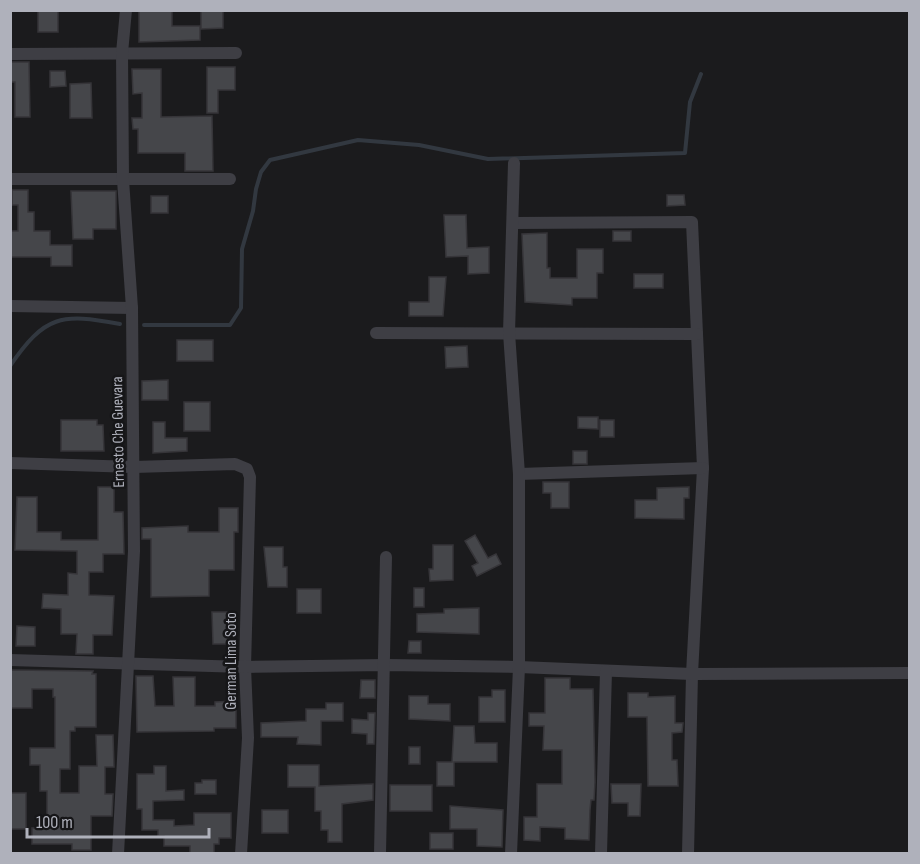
<svg xmlns="http://www.w3.org/2000/svg" width="920" height="864" font-family="'Sofia Sans Condensed',sans-serif">
<rect width="100%" height="100%" fill="#1b1b1d"/>
<g fill="none" stroke-linecap="round" stroke-linejoin="round">
<g stroke="#323840" stroke-width="4">
<polyline points="144,325 230,325 241,308 242,249 253,211 256,189 261,172 270,160 358,140 419,145 488,159 685,153 690,102 701,74"/>
<path d="M10,366C45,315 61,313 120,324"/>
</g>
</g>
<g fill="#45464a" stroke="#363539" stroke-width="1.5">
<rect x="38" y="10" width="20" height="22"/>
<polygon points="139,10 172,10 172,26 200,26 200,40 139,42"/>
<polygon points="201,10 223,10 223,28 201,29"/>
<polygon points="10,62 29,62 30,117 15,117 15,82 10,82"/>
<polygon points="207,67 235,67 235,90 218,90 218,113 207,113"/>
<polygon points="132,69 161,69 161,117 212,116 213,171 185,171 185,153 138,153 138,129 133,129 132,118 142,118 142,93 133,94"/>
<polygon points="50,71 65,71 66,86 50,87"/>
<polygon points="91,83 92,118 70,118 70,84"/>
<polygon points="12,190 28,190 28,212 34,212 34,231 50,231 50,245 72,245 72,266 51,266 51,257 11,257 11,231 18,231 18,205 12,205"/>
<polygon points="71,191 116,191 116,229 93,229 93,239 73,239"/>
<polygon points="667,195 684,195 685,205 667,206"/>
<rect x="151" y="196" width="17" height="17"/>
<polygon points="444,215 466,215 467,248 489,247 489,273 468,274 468,256 446,257"/>
<rect x="613" y="231" width="18" height="10"/>
<polygon points="547,233 547,268 550,268 550,278 577,278 577,249 603,249 603,273 597,273 597,298 572,298 572,305 525,302 522,234"/>
<rect x="634" y="274" width="29" height="14"/>
<polygon points="429,277 446,277 443,316 409,316 409,302 429,302"/>
<rect x="177" y="340" width="36" height="21"/>
<polygon points="467,346 468,367 446,368 445,347"/>
<polygon points="168,380 168,400 142,400 142,381"/>
<rect x="184" y="402" width="26" height="29"/>
<polygon points="578,417 598,417 598,429 578,428"/>
<polygon points="61,420 97,420 97,425 103,425 104,451 61,451"/>
<rect x="600" y="420" width="14" height="17"/>
<polygon points="153,422 165,422 165,438 187,438 187,451 153,453"/>
<rect x="573" y="451" width="14" height="13"/>
<polygon points="543,482 569,482 569,508 551,508 551,493 543,493"/>
<polygon points="98,487 114,487 114,512 123,512 124,554 103,554 103,572 89,572 89,595 114,596 112,635 93,635 93,654 76,654 77,634 61,634 61,609 42,608 43,594 68,595 68,573 77,574 77,551 15,550 17,497 37,497 37,532 61,532 61,540 98,540"/>
<polygon points="689,487 689,498 684,498 684,519 635,518 635,500 657,500 657,488"/>
<polygon points="219,508 238,508 238,532 234,532 234,570 209,570 209,596 151,597 151,539 142,539 142,528 188,526 188,532 219,532"/>
<polygon points="475,535 488,558 496,554 501,564 477,576 472,566 478,563 465,541"/>
<polygon points="433,545 453,545 453,580 430,581 429,569 433,569"/>
<polygon points="264,547 283,547 283,567 287,567 287,587 268,587"/>
<rect x="414" y="588" width="10" height="19"/>
<rect x="297" y="589" width="24" height="24"/>
<polygon points="479,608 479,634 417,632 417,614 444,613 444,609"/>
<polygon points="212,612 231,612 231,644 213,644"/>
<polygon points="17,626 35,627 35,646 16,646"/>
<polygon points="409,641 421,641 421,653 408,653"/>
<polygon points="11,670 93,671 92,674 96,674 96,727 75,727 75,731 70,731 70,769 60,769 60,793 79,793 79,766 97,766 96,735 113,735 114,767 105,767 105,794 113,794 112,816 91,816 91,850 72,850 72,844 32,844 32,828 47,828 47,791 40,791 40,765 30,765 30,748 55,748 55,697 53,697 53,689 32,689 32,708 11,708"/>
<polygon points="136,676 153,676 155,706 174,706 173,677 195,677 195,706 215,706 215,702 236,701 236,728 214,728 214,731 137,732"/>
<polygon points="545,678 570,678 570,689 593,689 595,782 594,800 591,800 590,810 589,840 565,839 565,828 540,827 540,841 524,840 524,817 537,817 537,784 562,784 562,750 543,750 544,726 529,726 529,713 545,713"/>
<polygon points="361,680 375,680 375,698 360,698"/>
<polygon points="492,690 505,690 505,722 479,722 479,697 492,697"/>
<polygon points="628,693 648,693 648,697 675,696 675,723 683,723 682,732 672,733 672,760 677,760 678,786 648,786 647,717 628,717"/>
<polygon points="409,696 428,696 428,704 450,704 450,721 409,719"/>
<polygon points="326,703 343,703 343,721 321,721 321,745 297,744 298,737 261,737 261,723 306,721 306,709 326,709"/>
<polygon points="368,713 375,713 374,744 367,744 367,734 352,733 352,719 368,720"/>
<polygon points="454,726 474,726 475,743 497,743 497,762 454,762 454,786 437,786 437,762 452,762"/>
<rect x="409" y="747" width="11" height="17"/>
<polygon points="288,765 319,765 319,786 373,784 373,800 342,804 342,842 328,842 328,830 321,830 321,811 315,811 315,787 288,787"/>
<polygon points="154,766 166,766 166,791 184,790 184,800 153,801 153,820 174,820 174,826 194,825 194,813 231,813 231,838 219,838 219,844 214,844 214,853 190,853 190,846 164,846 164,836 158,836 158,830 142,830 142,809 137,809 137,774 154,774"/>
<polygon points="202,780 216,780 216,794 195,794 195,783 202,783"/>
<polygon points="611,784 641,784 640,816 628,816 628,803 612,803"/>
<rect x="390" y="785" width="42" height="26"/>
<rect x="10" y="793" width="16" height="36"/>
<polygon points="450,806 503,810 502,847 477,846 477,829 450,829"/>
<rect x="262" y="810" width="26" height="23"/>
<rect x="430" y="833" width="23" height="16"/>
</g>
<g fill="none" stroke-linecap="round" stroke-linejoin="round">
<g stroke="#3e3e44" stroke-width="12">
<polyline points="10,54 236,53"/>
<polyline points="10,179 230,179"/>
<polyline points="513,223 692,222 703,468 692,674 688,854"/>
<polyline points="10,306 132,308"/>
<polyline points="376,333 697,334"/>
<polyline points="10,463 134,467 235,464 247,469 250,477 245,667 248,738 241,854"/>
<polyline points="519,474 703,468"/>
<polyline points="10,660 245,667 386,665 519,667 692,674 910,673"/>
<polyline points="118,854 134,551 132,308 123,180 122,53 126,10"/>
<polyline points="380,854 386,557"/>
<polyline points="511,854 519,667 519,474 509,333 514,163"/>
<polyline points="601,854 606,671"/>
</g>
</g>
<g text-anchor="middle" stroke-width="5" stroke-linejoin="round" paint-order="stroke">
<g font-size="16" fill="#afb1bb" stroke="#161618">
<text transform="translate(117 432) rotate(-91)" y="6">Ernesto Che Guevara</text>
<text transform="translate(230 661) rotate(-90)" y="6">German Lima Soto</text>
</g>
</g>
<rect width="920" height="864" fill="none" stroke="#afb1bb" stroke-width="24"/>
<path d="M27 828v9h182v-9" fill="none" stroke="#afb1bb" stroke-width="3"/>
<text x="36" y="828" font-size="18" fill="#afb1bb" stroke="#161618" stroke-width="4.5" paint-order="stroke">100 m</text>
</svg>
